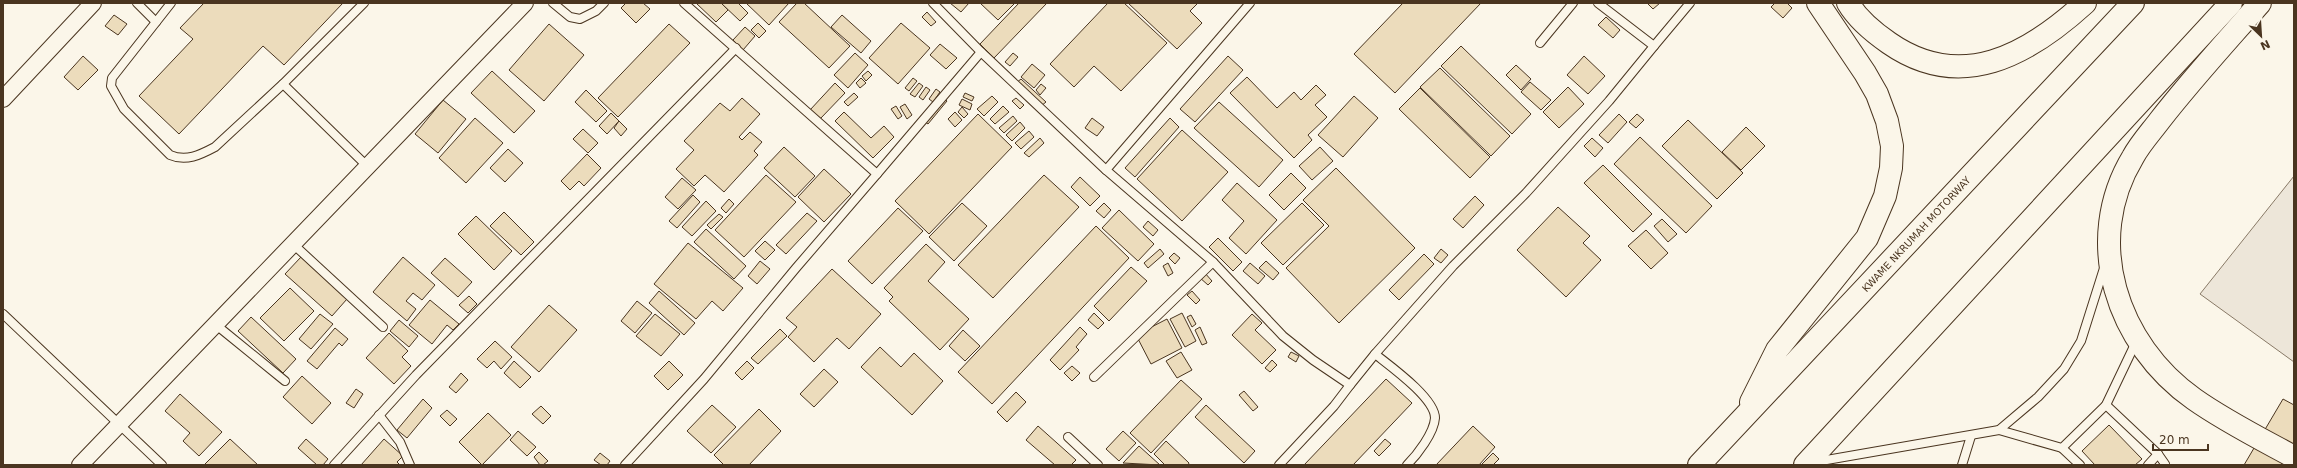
<svg xmlns="http://www.w3.org/2000/svg" width="2297" height="468" font-family="'DejaVu Sans',sans-serif">
<rect width="100%" height="100%" fill="#fbf6e9"/>
<polygon fill="#ede6d9" stroke="#887966" points="2294,176 2294,362 2200,294"/>
<g fill="#ecdcbc" stroke="#4a3520">
<polygon points="204,3 343,3 284,65 263,46 179,134 139,96 193,39 180,28"/>
<polygon points="626,3 643,3 650,9 636,23 621,8"/>
<polygon points="696,3 721,3 728,10 716,22"/>
<polygon points="721,3 738,3 748,13 740,21"/>
<polygon points="746,3 789,3 769,25"/>
<polygon points="797,3 804,3 850,46 829,68 779,22"/>
<polygon points="950,3 969,3 961,12"/>
<polygon points="980,3 1015,3 998,20"/>
<polygon points="1019,3 1047,3 994,58 980,44"/>
<polygon points="1108,3 1124,3 1167,43 1121,91 1094,66 1074,87 1050,64"/>
<polygon points="1128,3 1198,3 1190,11 1202,23 1177,49"/>
<polygon points="1403,3 1481,3 1395,93 1354,54"/>
<polygon points="1647,3 1660,3 1653,9"/>
<polygon points="1775,3 1787,3 1792,8 1783,18 1771,7"/>
<polygon points="927,12 936,22 931,26 922,17"/>
<polygon points="114,15 127,24 118,35 105,26"/>
<polygon points="842,15 871,41 861,53 831,27"/>
<polygon points="1606,17 1620,30 1613,38 1598,25"/>
<polygon points="758,23 766,31 759,38 751,30"/>
<polygon points="901,23 930,48 898,84 869,58"/>
<polygon points="549,24 584,55 544,101 509,70"/>
<polygon points="669,24 690,43 618,117 598,98"/>
<polygon points="745,27 755,36 743,50 733,40"/>
<polygon points="940,44 957,58 946,69 930,55"/>
<polygon points="1461,46 1531,114 1512,134 1441,66"/>
<polygon points="855,53 868,65 848,88 834,75"/>
<polygon points="1013,53 1018,57 1010,66 1005,62"/>
<polygon points="83,56 98,70 78,90 64,77"/>
<polygon points="1228,56 1243,70 1195,122 1180,109"/>
<polygon points="1584,56 1605,76 1588,94 1567,75"/>
<polygon points="1032,64 1045,75 1034,88 1021,77"/>
<polygon points="1516,65 1531,79 1521,90 1506,75"/>
<polygon points="1440,68 1510,136 1491,156 1420,87"/>
<polygon points="492,71 535,111 514,133 471,93"/>
<polygon points="868,71 872,75 866,81 862,76"/>
<polygon points="1247,77 1277,108 1294,92 1301,100 1316,85 1326,95 1315,105 1327,117 1308,135 1312,140 1294,158 1230,93"/>
<polygon points="861,78 866,83 860,88 856,83"/>
<polygon points="913,78 917,81 909,91 905,88"/>
<polygon points="1021,79 1046,102 1041,106 1016,83"/>
<polygon points="1530,82 1551,100 1541,110 1521,92"/>
<polygon points="835,83 845,93 820,119 810,110"/>
<polygon points="919,83 923,86 915,97 910,94"/>
<polygon points="1041,84 1046,88 1040,95 1036,90"/>
<polygon points="926,87 930,90 923,100 919,97"/>
<polygon points="1568,87 1584,104 1559,128 1543,112"/>
<polygon points="1420,88 1490,157 1470,178 1399,109"/>
<polygon points="936,89 940,92 933,102 929,99"/>
<polygon points="586,90 607,111 596,122 575,102"/>
<polygon points="854,93 858,97 848,106 844,102"/>
<polygon points="965,93 974,97 972,101 963,97"/>
<polygon points="992,96 998,102 984,116 977,109"/>
<polygon points="1354,96 1378,118 1343,157 1318,135"/>
<polygon points="742,98 760,114 739,137 742,140 750,132 762,142 754,151 758,155 724,192 705,175 694,186 676,169 694,150 684,141 720,103 730,111"/>
<polygon points="943,98 947,101 928,124 924,121"/>
<polygon points="1016,98 1024,105 1020,109 1012,101"/>
<polygon points="962,99 972,104 970,110 959,105"/>
<polygon points="443,100 466,119 438,153 415,134"/>
<polygon points="1219,102 1283,160 1259,187 1194,128"/>
<polygon points="905,104 912,115 907,119 900,107"/>
<polygon points="896,106 902,116 898,119 891,109"/>
<polygon points="1003,106 1009,112 995,124 990,119"/>
<polygon points="962,107 968,114 964,118 958,112"/>
<polygon points="844,112 871,138 884,126 894,137 873,158 835,121"/>
<polygon points="955,112 962,120 955,127 948,119"/>
<polygon points="611,113 619,121 607,134 599,126"/>
<polygon points="978,114 1012,147 929,234 895,201"/>
<polygon points="1619,114 1627,122 1608,143 1599,135"/>
<polygon points="1637,114 1644,120 1636,128 1629,122"/>
<polygon points="1013,116 1017,121 1004,133 999,128"/>
<polygon points="475,118 503,143 466,183 439,158"/>
<polygon points="1092,118 1104,127 1097,136 1085,128"/>
<polygon points="1170,118 1179,127 1135,177 1125,168"/>
<polygon points="1688,120 1743,173 1717,199 1662,146"/>
<polygon points="619,121 627,129 621,136 614,128"/>
<polygon points="1020,122 1025,128 1012,141 1006,135"/>
<polygon points="1746,127 1765,146 1741,170 1722,152"/>
<polygon points="583,129 598,143 588,153 573,139"/>
<polygon points="1182,130 1228,172 1182,221 1137,179"/>
<polygon points="1029,131 1034,137 1021,149 1015,143"/>
<polygon points="1640,137 1712,206 1686,233 1614,164"/>
<polygon points="1040,138 1044,143 1029,157 1024,153"/>
<polygon points="1592,138 1603,148 1595,157 1584,146"/>
<polygon points="784,147 815,176 795,197 764,168"/>
<polygon points="1320,147 1333,161 1312,180 1299,166"/>
<polygon points="508,149 523,163 505,182 490,168"/>
<polygon points="587,154 601,168 584,186 579,181 570,190 561,181"/>
<polygon points="1603,165 1652,214 1633,232 1584,183"/>
<polygon points="1336,168 1415,248 1339,323 1286,268 1329,226 1303,200"/>
<polygon points="824,169 851,194 824,222 798,197"/>
<polygon points="1291,173 1306,188 1284,210 1269,195"/>
<polygon points="766,175 796,202 744,257 715,230"/>
<polygon points="1044,175 1079,207 993,298 958,265"/>
<polygon points="1080,177 1100,196 1090,206 1071,187"/>
<polygon points="682,178 696,190 678,209 665,197"/>
<polygon points="1237,183 1277,220 1246,254 1229,238 1244,221 1222,200"/>
<polygon points="693,195 700,202 677,228 669,221"/>
<polygon points="1475,196 1484,205 1463,228 1453,219"/>
<polygon points="729,199 734,204 726,213 721,208"/>
<polygon points="706,201 716,211 692,236 682,227"/>
<polygon points="962,203 987,226 954,261 929,237"/>
<polygon points="1104,203 1111,210 1104,218 1096,211"/>
<polygon points="1302,203 1324,225 1283,265 1261,243"/>
<polygon points="1558,207 1590,236 1583,243 1601,260 1566,297 1517,250"/>
<polygon points="898,208 923,231 872,284 848,261"/>
<polygon points="1119,210 1154,244 1138,261 1102,228"/>
<polygon points="504,212 534,242 521,255 490,226"/>
<polygon points="807,213 817,221 786,254 776,245"/>
<polygon points="719,214 723,217 711,229 707,225"/>
<polygon points="476,216 512,251 494,270 458,234"/>
<polygon points="1662,219 1677,234 1668,242 1654,226"/>
<polygon points="1148,221 1158,230 1153,236 1143,227"/>
<polygon points="1096,226 1129,258 992,404 958,372"/>
<polygon points="706,229 746,266 734,279 694,242"/>
<polygon points="1646,230 1668,253 1651,269 1628,246"/>
<polygon points="1218,238 1242,262 1233,271 1209,247"/>
<polygon points="765,241 775,250 765,260 755,251"/>
<polygon points="688,243 743,288 723,311 712,301 696,319 654,284"/>
<polygon points="926,244 945,262 928,281 969,319 940,350 889,301 893,297 884,288"/>
<polygon points="1160,249 1164,254 1148,268 1144,263"/>
<polygon points="1441,249 1448,255 1441,263 1434,258"/>
<polygon points="1174,253 1180,258 1175,264 1169,258"/>
<polygon points="1424,254 1434,264 1399,300 1389,290"/>
<polygon points="301,257 347,299 332,316 285,274"/>
<polygon points="403,257 435,285 422,300 413,293 406,301 416,309 407,321 373,292"/>
<polygon points="445,258 472,282 458,297 431,273"/>
<polygon points="760,261 770,269 757,284 748,276"/>
<polygon points="1266,261 1279,273 1273,280 1259,268"/>
<polygon points="1168,263 1173,273 1168,276 1163,266"/>
<polygon points="1250,263 1265,276 1258,284 1243,271"/>
<polygon points="1131,267 1147,281 1109,321 1094,306"/>
<polygon points="832,269 881,314 849,349 837,338 814,362 788,337 797,327 786,318"/>
<polygon points="1204,272 1212,281 1208,285 1199,277"/>
<polygon points="290,288 314,311 284,341 260,318"/>
<polygon points="659,291 695,323 684,335 649,303"/>
<polygon points="1192,291 1200,300 1196,304 1187,295"/>
<polygon points="469,296 477,304 468,313 459,305"/>
<polygon points="430,300 459,324 453,330 447,325 432,344 409,325"/>
<polygon points="637,301 652,313 635,333 621,321"/>
<polygon points="549,305 577,330 539,372 511,347"/>
<polygon points="1094,313 1104,323 1098,329 1088,320"/>
<polygon points="1182,313 1196,341 1185,347 1170,319"/>
<polygon points="320,314 333,324 311,349 299,339"/>
<polygon points="655,314 680,334 661,356 636,336"/>
<polygon points="1252,314 1262,323 1255,330 1276,350 1262,364 1232,335"/>
<polygon points="1191,315 1196,324 1192,327 1187,317"/>
<polygon points="251,317 296,359 283,373 238,331"/>
<polygon points="1167,319 1182,348 1151,364 1136,335"/>
<polygon points="399,320 418,336 409,347 390,331"/>
<polygon points="1080,327 1087,334 1076,347 1079,350 1060,370 1050,360"/>
<polygon points="1200,327 1207,343 1202,345 1195,330"/>
<polygon points="335,328 348,339 342,346 339,343 317,369 307,361"/>
<polygon points="780,329 787,336 758,364 751,358"/>
<polygon points="963,330 980,346 965,361 949,346"/>
<polygon points="389,333 408,351 402,357 411,366 394,384 366,358"/>
<polygon points="495,341 512,357 501,369 494,361 487,368 477,359"/>
<polygon points="880,347 901,367 914,353 943,381 912,415 861,367"/>
<polygon points="1181,352 1192,370 1177,378 1166,361"/>
<polygon points="1291,352 1299,356 1296,362 1288,357"/>
<polygon points="1272,360 1277,365 1270,372 1265,368"/>
<polygon points="514,361 531,377 520,388 504,373"/>
<polygon points="669,361 683,375 668,390 654,376"/>
<polygon points="747,361 754,368 742,380 735,373"/>
<polygon points="1072,366 1080,373 1072,381 1064,373"/>
<polygon points="824,369 838,382 814,407 800,394"/>
<polygon points="461,373 468,380 456,393 449,387"/>
<polygon points="302,376 331,403 312,424 283,397"/>
<polygon points="1386,379 1412,403 1353,465 1304,465"/>
<polygon points="1181,380 1202,399 1151,453 1130,433"/>
<polygon points="356,389 363,394 354,408 346,403"/>
<polygon points="1244,391 1258,407 1253,411 1239,395"/>
<polygon points="1016,392 1026,402 1007,422 997,412"/>
<polygon points="180,394 222,432 199,456 183,441 190,433 165,411"/>
<polygon points="423,399 432,408 407,438 397,430"/>
<polygon points="2283,399 2294,405 2294,443 2281,465 2244,465"/>
<polygon points="712,405 736,427 711,453 687,431"/>
<polygon points="1206,405 1255,451 1244,463 1195,417"/>
<polygon points="541,406 551,416 543,424 532,414"/>
<polygon points="759,409 781,431 749,465 724,465 714,455"/>
<polygon points="447,410 457,419 450,426 440,416"/>
<polygon points="488,413 511,435 482,465 459,442"/>
<polygon points="2109,425 2142,459 2135,465 2095,465 2082,451"/>
<polygon points="1038,426 1076,460 1071,465 1055,465 1026,440"/>
<polygon points="1473,426 1495,447 1479,465 1436,465"/>
<polygon points="518,431 536,447 527,456 510,440"/>
<polygon points="1123,431 1136,443 1119,461 1106,449"/>
<polygon points="230,439 258,465 204,465"/>
<polygon points="306,439 328,459 323,465 317,465 298,448"/>
<polygon points="384,439 403,456 397,462 400,465 361,465"/>
<polygon points="1385,439 1391,444 1379,456 1374,451"/>
<polygon points="1166,441 1189,463 1188,465 1165,465 1154,454"/>
<polygon points="1139,446 1160,465 1123,463"/>
<polygon points="539,452 548,461 543,465 540,465 534,457"/>
<polygon points="600,453 610,461 607,465 601,465 594,460"/>
<polygon points="1493,453 1499,459 1493,465 1481,465"/>
</g>
<g fill="none" stroke-linecap="round" stroke-linejoin="round">
<defs>
<g id="service">
<polyline points="137,3 156,22"/>
<path d="M171,3L112,78L111,86L124,109L170,155C186,162 200,155 215,147L283,84L364,3"/>
<polyline points="553,3 570,17 580,19 596,11 604,3"/>
<polyline points="684,3 877,174 981,52"/>
<polyline points="933,3 981,52 1106,170"/>
<polyline points="1250,3 1106,170 1213,262 1283,336 1313,360 1350,385 1375,354 1453,266 1526,193 1609,101 1654,46 1598,3"/>
<polyline points="1540,43 1573,3"/>
<polyline points="1654,46 1690,3"/>
<polyline points="283,84 367,166"/>
<polyline points="293,244 383,327"/>
<polyline points="3,314 162,465"/>
<polyline points="215,324 285,381"/>
<path d="M1375,354C1390,366 1435,398 1435,418C1434,433 1417,455 1407,465"/>
<polyline points="1094,377 1213,262"/>
<polyline points="2106,405 2158,454 2165,464"/>
<polyline points="379,415 400,442 410,465"/>
<polyline points="1999,430 2062,448 2106,405 2136,342"/>
<polyline points="1068,437 1098,465"/>
<polyline points="2062,448 2080,465"/>
<polyline points="1815,462 1999,430 2038,397 2064,369 2081,341 2105,265"/>
<polyline points="334,465 416,375 736,48"/>
<polyline points="625,465 704,379 796,268 877,174"/>
<polyline points="1279,465 1334,406 1350,385"/>
<polyline points="1962,465 1971,436"/>
<polyline points="2148,465 2158,454"/>
</g>
<g id="minor">
<polyline points="3,99 93,3"/>
<polyline points="80,465 525,3"/>
</g>
<g id="motorway">
<path d="M1848,3C1858,20 1873,32 1889,43C1961,93 2028,55 2085,3"/>
<path d="M2260,3C2226,42 2191,80 2160,120C2151,132 2140,144 2133,157C2082,241 2117,345 2194,399C2225,421 2261,439 2294,457"/>
<polyline points="1751,402 1777,350 1867,238 1885,196 1891,168 1892,146 1887,121 1877,94 1865,73 1818,3"/>
<polyline points="1699,465 2133,3"/>
<polyline points="1805,465 2231,3"/>
</g>
</defs>
<use href="#service" stroke="#4a3520" stroke-width="10"/>
<use href="#minor" stroke="#4a3520" stroke-width="18"/>
<use href="#motorway" stroke="#4a3520" stroke-width="24"/>
<use href="#service" stroke="#fbf6e9" stroke-width="8"/>
<use href="#minor" stroke="#fbf6e9" stroke-width="16"/>
<use href="#motorway" stroke="#fbf6e9" stroke-width="22"/>
</g>
<g text-anchor="middle" stroke-width="3" stroke-linejoin="round" paint-order="stroke">
<g font-size="10" fill="#4a3520" stroke="#fbf6e9">
<text transform="translate(1916 234) rotate(-47)" y="4">KWAME NKRUMAH MOTORWAY</text>
</g>
</g>
<rect width="2297" height="468" fill="none" stroke="#4a3520" stroke-width="8"/>
<g transform="translate(2261 36) rotate(155)" stroke="#fbf6e9" stroke-width="3" paint-order="stroke">
<path d="M0-3L7 15L0 10L-7 15Z" fill="#4a3520"/>
<text y="-6" font-size="11" font-weight="bold" text-anchor="middle" fill="#4a3520">N</text>
</g>
<path d="M2153 444v6h55v-6" fill="none" stroke="#4a3520" stroke-width="2"/>
<text x="2159" y="444" font-size="12" fill="#4a3520" stroke="#fbf6e9" stroke-width="3" paint-order="stroke">20 m</text>
</svg>
